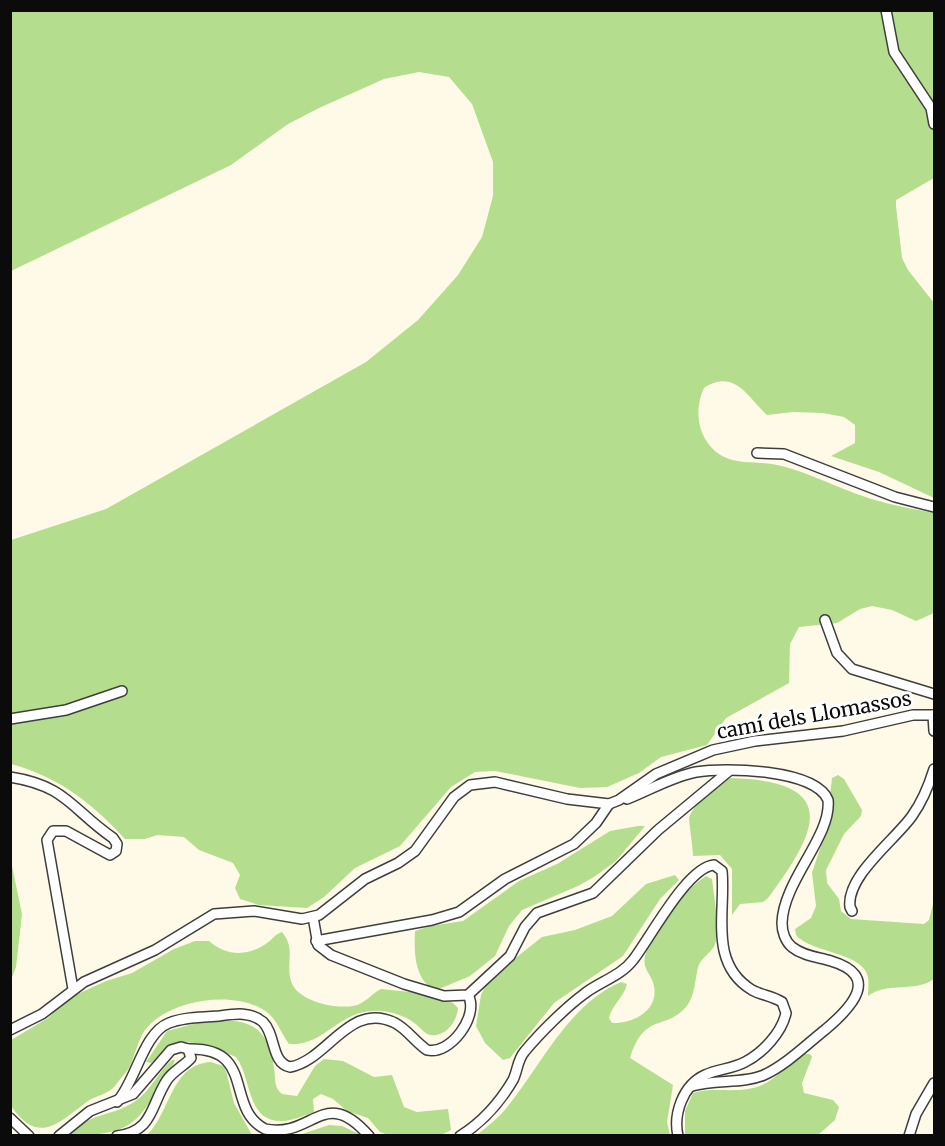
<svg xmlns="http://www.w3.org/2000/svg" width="945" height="1146" font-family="Merriweather,serif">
<rect width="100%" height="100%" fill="#fffae8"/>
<g fill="#b4de8d">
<path d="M11,11H934V178L896,200V206L902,258L908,270L934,303V498L879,472L831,456L855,443V425L844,417L823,413L793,412L767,415C748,398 735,368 704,388C694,409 697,435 715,451C731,465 752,461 772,464C801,469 827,483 854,493C880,503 908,508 934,513V613L916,621L892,610L872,606L860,609L837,623L799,627L790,644L789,683L726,718L707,745L661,757L639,773L607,787L580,788L495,771L475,772L451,787L400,846L355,868L324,897L307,908L259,905L240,899L235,888L240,875L233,863L199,850L184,837L157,835L145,839H125C92,803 59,777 11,764V540L106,509L366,362L418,320L458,275L482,237L493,196V162L472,104L449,77L419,72L384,79L319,108L288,124L231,165L11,271Z"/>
<path d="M838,775L844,779L862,810L861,816L844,834L826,870L827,883L839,899L841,911L851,919L924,924L929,920L934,900V979C914,993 889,981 868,996C868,990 869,983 868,977C863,952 811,953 796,935L795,929L811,918L816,906L812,873L826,830L832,778Z"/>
<path d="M730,778C841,781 819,830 768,898L763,902L740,904L732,915V869L720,855L693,856C693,849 689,821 689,818C695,801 716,788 730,778Z"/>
<path d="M638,826H645L616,861L594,877L578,886L522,910L509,926L495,956L470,976L439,989H433C414,978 414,950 415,931L430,926L463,921L519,881L557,864L610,831Z"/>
<polygon points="11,861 22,914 16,967 11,980"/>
<polygon points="675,875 679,880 660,899 623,956 554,1003 510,1058 503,1060 485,1043 476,1026 481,995 489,979 542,937 575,930 612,916 646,884"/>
<path d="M706,876L712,879C714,896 720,928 715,944C712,953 701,957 698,967C695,980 695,996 686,1007C665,1031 644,1012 630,1058L673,1085L667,1122L670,1135L476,1136C485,1128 496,1120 504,1111C540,1068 567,1005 621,982L627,984C624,997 612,1005 609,1018L612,1023C632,1024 659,1011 654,986C652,974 642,970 645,956C652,928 682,892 706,876Z"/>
<path d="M282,932C295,948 287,958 290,977C293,1001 334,1009 353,1006C365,1004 371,994 381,989L420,993L453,1003L458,1008C457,1022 444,1040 427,1034C422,1031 418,1025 413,1022C405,1016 392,1012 382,1011C339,1007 326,1047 289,1044C282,1035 278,1022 269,1014C239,988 168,999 145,1030C137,1042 135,1056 129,1068C125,1074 119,1080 115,1086C107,1095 97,1095 88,1101C58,1123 39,1146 11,1106V1040L48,1018L69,998L106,981L132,973L174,949L195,941H209C226,956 248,957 267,943C273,939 275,934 282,932Z"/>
<path d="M205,1021C246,1018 268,1023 274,1068C276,1079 273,1087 282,1094L297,1096L315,1066L324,1059L343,1061L374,1077L392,1075L404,1107L417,1112L448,1109L451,1130L441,1135H388L380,1132L368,1118L347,1111L333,1099L321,1094L313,1099L314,1113C303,1115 293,1121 282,1121C246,1122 252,1078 236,1057L205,1044L185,1042L174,1044L151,1063L146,1062L167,1031Z"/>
<path d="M803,1054H810L812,1057L802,1083L804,1093L833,1100L839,1107L835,1120L818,1135L685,1136V1111L693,1093C715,1086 739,1095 762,1085C779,1078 787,1061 803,1054Z"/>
<path d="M172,1060H175L174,1063C138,1118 142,1135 68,1136C89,1112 111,1117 134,1102C151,1091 157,1073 172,1060Z"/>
<path d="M211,1062L223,1066L226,1071L234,1103L252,1135H147C171,1112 171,1064 211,1062Z"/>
<polygon points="329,1125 342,1126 361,1135 299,1135"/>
</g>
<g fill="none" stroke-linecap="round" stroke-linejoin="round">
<defs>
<g id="minor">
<polyline points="886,10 894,52 931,108 934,124"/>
<polyline points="757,453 784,454 895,497 934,507"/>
<polyline points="825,620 837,653 852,669 934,694"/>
<polyline points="933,715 934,731"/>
<polyline points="10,719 66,710 122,691"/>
<path d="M10,777C67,786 71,809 113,838L117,844L116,851L110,855L66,831H53L47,840L73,989"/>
<path d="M627,799C650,790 671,777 696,772C724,767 816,769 828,800C832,836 783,881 782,923C782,931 785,941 792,947C803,956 818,957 831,961C881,976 852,1007 826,1029C807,1044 786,1065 764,1075C743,1084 715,1079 692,1086"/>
<path d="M852,911L850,907C846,876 896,839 912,816C922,802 929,785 934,769"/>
<polyline points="313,917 318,945 331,955 404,984 444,996 468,995 510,956 525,927 537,913 593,893 658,830 729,771"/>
<polyline points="316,941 432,920 459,912 505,879 574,844 596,823 609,804"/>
<polyline points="10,1030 42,1014 84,982 155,950 214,914 254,911 302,919 319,915 365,879 398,863 415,851 454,797 470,785 495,782 567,799 609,804 619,800 656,774 713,750 755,741 843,731 913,715 934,715"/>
<path d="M188,1049C257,1047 224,1108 265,1129C313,1139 324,1084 369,1136"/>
<path d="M117,1102C136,1081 143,1033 169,1023C184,1017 203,1017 219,1016C234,1014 250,1011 263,1022C276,1035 271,1063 290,1067C327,1061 350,1000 395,1023C407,1029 415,1042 427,1050C450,1056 480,1015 468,995"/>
<polyline points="10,1118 29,1136"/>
<path d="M59,1136L90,1111L133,1094L171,1050L181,1047L188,1049L191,1058C184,1066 173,1071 167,1080C150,1106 154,1131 117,1136"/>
<path d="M460,1136C481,1123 500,1102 513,1080C518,1070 517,1060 525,1051C540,1033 565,1008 584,994C599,982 621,976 633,960C649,940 687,867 714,865L722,871C726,912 708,963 752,990C761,995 772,996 782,1002L786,1013C782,1032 763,1053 745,1062C732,1069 718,1069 705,1075C683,1085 673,1114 678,1136"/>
<polyline points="909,1136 916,1114 934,1083"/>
</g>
</defs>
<use href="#minor" stroke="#3e3e3e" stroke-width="12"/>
<use href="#minor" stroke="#fff" stroke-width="9"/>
</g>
<g text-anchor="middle" stroke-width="6" stroke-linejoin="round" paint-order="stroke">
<g font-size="20" fill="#0b0b0b" stroke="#fff">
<text transform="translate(814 715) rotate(-10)" y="7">camí dels Llomassos</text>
</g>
</g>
<rect width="945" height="1146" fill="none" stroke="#0b0b0b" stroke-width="24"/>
</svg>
